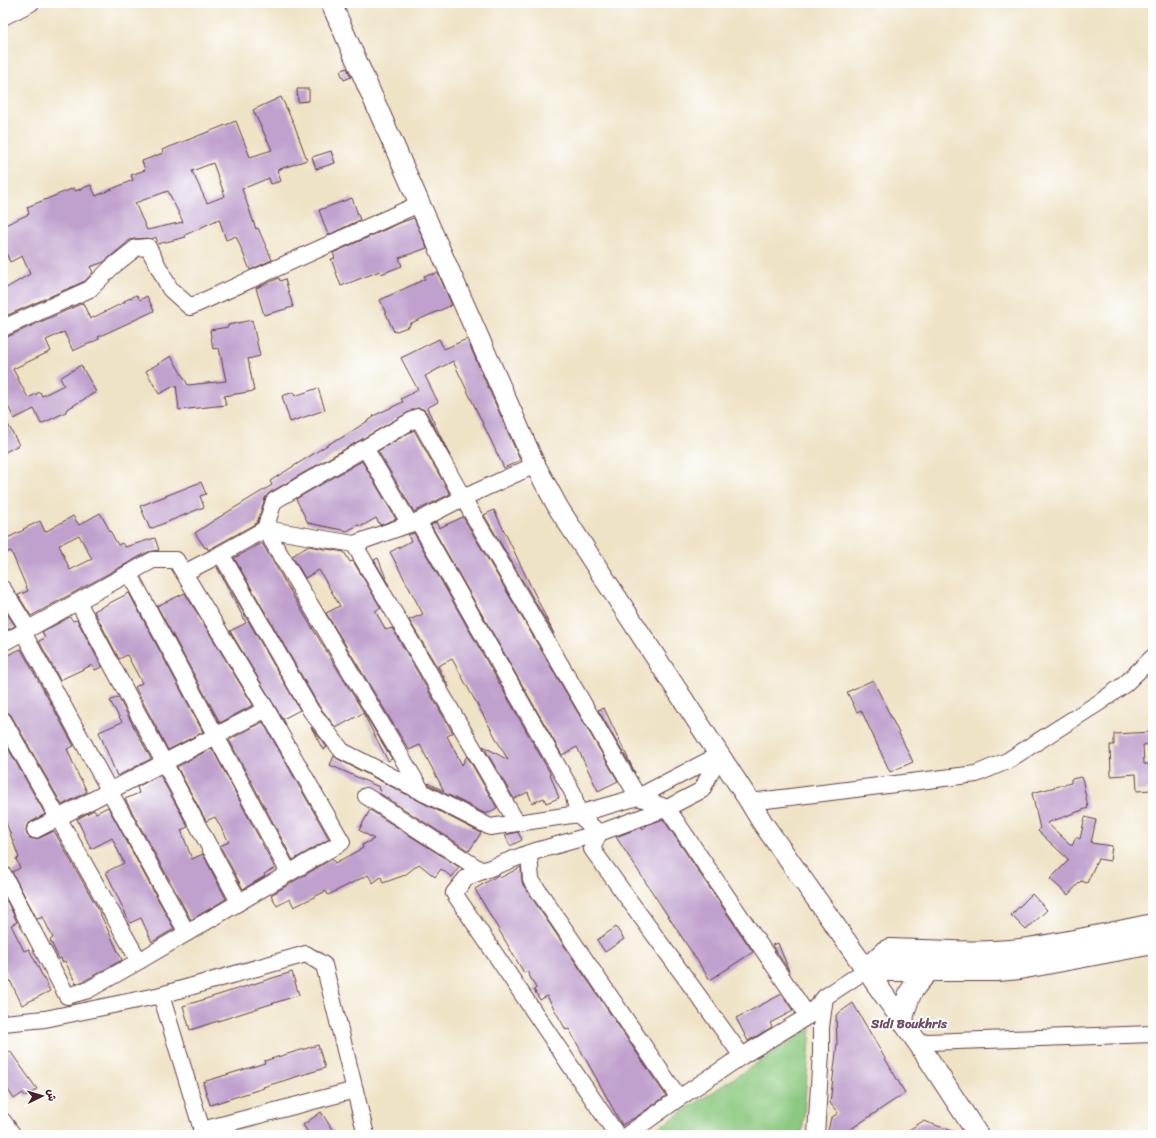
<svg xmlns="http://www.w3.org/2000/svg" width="1156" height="1138" font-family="Sriracha,'Playpen Sans Arabic',sans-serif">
<rect width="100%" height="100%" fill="#fff"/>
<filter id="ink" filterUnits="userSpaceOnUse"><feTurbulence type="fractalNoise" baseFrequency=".025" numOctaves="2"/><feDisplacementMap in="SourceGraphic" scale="8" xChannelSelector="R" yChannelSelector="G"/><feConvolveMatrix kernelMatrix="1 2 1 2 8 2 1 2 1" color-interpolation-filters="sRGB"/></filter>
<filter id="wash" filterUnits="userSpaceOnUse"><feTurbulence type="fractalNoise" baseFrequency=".012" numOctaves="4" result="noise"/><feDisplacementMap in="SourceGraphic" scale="16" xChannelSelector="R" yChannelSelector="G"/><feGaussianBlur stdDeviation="0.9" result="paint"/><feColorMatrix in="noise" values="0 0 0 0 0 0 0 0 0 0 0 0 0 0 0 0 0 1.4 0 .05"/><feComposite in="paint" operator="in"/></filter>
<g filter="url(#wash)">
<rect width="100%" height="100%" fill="#efe3c6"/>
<polygon fill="#8cc980" stroke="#6b7456" points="811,1028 802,1135 647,1135"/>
<g id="blocks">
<g fill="#c0a1cd" fill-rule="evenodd">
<polygon points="347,68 351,77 344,80 340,71"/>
<polygon points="297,89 309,89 309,101 298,102"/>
<path d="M281,97L294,124L307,160L277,170L281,181L271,184L269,178L242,189L256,229L258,228L272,260L250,270L236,236L226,240L219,219L185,235L186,237L158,244L156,237L152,239L147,238L135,239L130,240L104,262L90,267L93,272L85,281L8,315L3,306V290L30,274L22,256L10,262L3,246V226L29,214L27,207L74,188L75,191L91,185L96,196L133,180L131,175L145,170L142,161L163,153L162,150L236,121L250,157L272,150L253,110ZM213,163L225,196L207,203L192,171ZM168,191L183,222L147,230L135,203Z"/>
<polygon points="331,151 335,163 316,169 312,157"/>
<polygon points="352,198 360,220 328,235 319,210"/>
<polygon points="414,218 427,248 399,258 402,266 381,274 380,271 341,286 331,259 335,258 333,253 400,223"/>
<polygon points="438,273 452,305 409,324 410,326 394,332 380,300 425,279 424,276"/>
<polygon points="279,278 280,281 285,279 293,307 264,315 256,288"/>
<polygon points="137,295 140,300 147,296 154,311 98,337 99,339 73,351 64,332 46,340 51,351 13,369 28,398 40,392 42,396 64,385 60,378 81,365 96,392 66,410 66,412 41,424 34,409 14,419 3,395 3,337 7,337 83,303 90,319 125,302 124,301"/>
<polygon points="252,320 260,356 248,359 254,391 224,396 226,405 179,410 176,385 159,394 146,371 171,356 188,385 226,381 219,348 213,349 210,330 228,327 228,325"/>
<polygon points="439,339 444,349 467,339 520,460 504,468 453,361 425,376 438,402 427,408 450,456 426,412 423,409 418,408 414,409 269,493 265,498 257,523 208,550 207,547 205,548 195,533 213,521 272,485 270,481 337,439 338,440 374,417 373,416 403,402 401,399 418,390 401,358"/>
<polygon points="318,388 325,410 290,422 282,396 294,392 295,396"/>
<polygon points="3,415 19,445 3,453"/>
<polygon points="414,430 450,494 414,512 378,451"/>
<polygon points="362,461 396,519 380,525 376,518 362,526 358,525 347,531 308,523 296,499"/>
<polygon points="201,482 206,494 200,496 204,507 150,529 140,506"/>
<polygon points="494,510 554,634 484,515"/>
<path d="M100,513L118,545L122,543L125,547L155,538L159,550L148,552L31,616L18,595L28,591L11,551L3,554V540L24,530L23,529L40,521L45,532L73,516L79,525ZM79,535L92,559L70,570L59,545Z"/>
<polygon points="463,517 618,781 598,791 577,747 562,755 431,525 436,522 439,528"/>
<polygon points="414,533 549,771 559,798 546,803 544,798 532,803 528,792 514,799 483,746 508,760 452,659 438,666 449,687 409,620 423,614 390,552 411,541 408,535"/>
<polygon points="262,543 305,616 392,759 388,761 363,713 336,728 319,706 234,558"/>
<polygon points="309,546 324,549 325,550 327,549 344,552 350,562 353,561 381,608 375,611 386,630 392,628 453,733 447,736 462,765 467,756 497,808 486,814 429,785 428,783 444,791 420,745 409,750 326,613 340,606 319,570 305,578 292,556"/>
<polygon points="378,558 389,586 374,560"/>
<polygon points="217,567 300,710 283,719 286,725 230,631 246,623"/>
<polygon points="129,593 203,732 168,750 135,687 142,683 127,655 119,659 94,611"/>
<polygon points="185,593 253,705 220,723 157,606"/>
<polygon points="3,607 15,626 3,632"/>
<polygon points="70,617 73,621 77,620 102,667 95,670 92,665 60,680 39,641 45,638 42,632"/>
<polygon points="21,649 74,746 67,749 80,779 81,779 87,792 62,805 11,715 7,712 3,711 3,657"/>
<polygon points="873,680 913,762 890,772 861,710 857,712 847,692"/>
<polygon points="118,697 151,759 117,776 99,732 122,722 110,701"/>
<polygon points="604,708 635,773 598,710"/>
<polygon points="263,722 329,839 293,860 229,740"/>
<polygon points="311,727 327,747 323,750"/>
<polygon points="1153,732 1153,744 1143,745 1144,764 1153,764 1153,775 1151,775 1151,790 1137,791 1136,774 1111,776 1110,745 1114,745 1114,734"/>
<polygon points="3,739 45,814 31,822 27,825 26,830 27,835 30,838 35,839 39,838 54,831 97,907 122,960 84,981 76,984 65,961 62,962 61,958 59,959 50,940 53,938 43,917 37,919 12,872 20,868 16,859 19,858 3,814"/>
<polygon points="212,748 275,868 264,874 265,876 243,889 220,846 229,842 215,817 206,821 177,767"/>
<polygon points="334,756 338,759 481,833 469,851 379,793 381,790 378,789 379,787 330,765"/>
<polygon points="160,775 188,827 181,830 192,859 203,854 226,899 191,920 125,799 139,793 137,787"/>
<polygon points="1082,777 1088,808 1047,823 1072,846 1076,837 1080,839 1085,817 1096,820 1091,843 1112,846 1110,861 1098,859 1087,883 1081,881 1068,895 1050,879 1069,860 1038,831 1040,829 1032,793 1071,783 1071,779"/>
<polygon points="108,807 174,929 152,942 141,918 130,923 106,872 124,863 112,838 91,849 77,819 94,810 96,813"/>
<polygon points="370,810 459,867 452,877 441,869 435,877 419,864 405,875 383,883 381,877 373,883 368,875 328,895 326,891 294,907 290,899 277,906 271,895 332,859 335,863 363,848 362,845 374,839 359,830"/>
<polygon points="663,819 753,952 710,980 616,837 642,827 643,829 647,825"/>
<polygon points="518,832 522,840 510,846 505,835"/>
<polygon points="521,867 522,881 523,885 666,1096 636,1117 622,1125 569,1029 566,1030 547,996 540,1000 534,990 536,988 527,971 524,973 475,889 498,875 500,878"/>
<polygon points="1032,894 1047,910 1026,930 1011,915"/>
<polygon points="7,901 17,922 11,925 24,951 29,949 50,991 22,1005 3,966 3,903"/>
<polygon points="616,927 624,939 605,952 597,940"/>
<polygon points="778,943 789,971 772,945"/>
<polygon points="292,972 299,995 190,1030 183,1006"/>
<polygon points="782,994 793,1011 770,1023 772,1027 748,1041 736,1018"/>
<polygon points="853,1003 905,1093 842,1135 831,1135 828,1131 831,1118 838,1113 830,1103 837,1044 836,1015"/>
<polygon points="318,1045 325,1068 263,1087 264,1088 210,1105 203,1082 265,1063 264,1061"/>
<polygon points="10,1051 37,1089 26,1097 23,1093 14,1099 3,1082 3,1056"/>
<polygon points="321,1112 336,1135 310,1135 303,1125"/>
<polygon points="923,1121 959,1133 959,1135 901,1135"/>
</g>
</g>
</g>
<g filter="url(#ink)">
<use href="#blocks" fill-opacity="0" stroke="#633c42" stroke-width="1"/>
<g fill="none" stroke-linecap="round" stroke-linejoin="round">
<defs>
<g id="minor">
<polyline points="3,17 31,3"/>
<polyline points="3,328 90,289 112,267 136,248 148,247 170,289 190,307 419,204"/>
<polyline points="365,448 410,524"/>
<polyline points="418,521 573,793 578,814 599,833 592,849 742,1056"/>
<polyline points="265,529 423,793"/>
<polyline points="265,529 354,544 418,521 463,498 535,465"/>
<polyline points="354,544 517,823"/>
<polyline points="129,573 289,873"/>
<polyline points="184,573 221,554"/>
<polyline points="3,589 28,629"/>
<polyline points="78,602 239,902"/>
<polyline points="23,632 187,933"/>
<polyline points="3,643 153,560 176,560 265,707 261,712 35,830"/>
<polyline points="3,720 139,961 342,842 265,707"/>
<polyline points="719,755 638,797 578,814 490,827 342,751 311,711 221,554 265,529 274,501 418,417 463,498 638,797 667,808 808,1016"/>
<polyline points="366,796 482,871"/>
<polyline points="750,802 976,774 1007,761 1100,702 1125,684 1153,657"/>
<polyline points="529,853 531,880 679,1098"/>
<polyline points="3,874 67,996 88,990 139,961"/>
<polyline points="3,1023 45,1019 161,995"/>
<polyline points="920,1046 928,1042 1153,1034"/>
<polyline points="3,1121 13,1135"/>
<polyline points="202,1130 355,1090"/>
<polyline points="199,1135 202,1130 161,995 306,954 324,965 366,1135"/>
<polyline points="617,1135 454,893 467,877 529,853 599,833 667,808 702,790 719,755"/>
<polyline points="627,1135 679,1098 742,1056 808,1016 825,997 866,970"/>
<polyline points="816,1135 821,1053 821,1027 825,997"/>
</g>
<polyline id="major" points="331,3 535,465 559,509 750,802 762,822 920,1046 978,1135"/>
<g id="highway">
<path d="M866,970L885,952L890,950C933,951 978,955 1021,950C1065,944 1109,934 1153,925"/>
<polyline points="866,970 997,970 1020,968 1153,943"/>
<path d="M902,1019C908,994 911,988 929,970"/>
</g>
</defs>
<use href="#minor" stroke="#633c42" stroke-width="18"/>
<use href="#major" stroke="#633c42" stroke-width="22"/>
<use href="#highway" stroke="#633c42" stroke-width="24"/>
<use href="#minor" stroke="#fff" stroke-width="16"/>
<use href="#major" stroke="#fff" stroke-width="20"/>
<use href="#highway" stroke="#fff" stroke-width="22"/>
</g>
</g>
<g text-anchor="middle" stroke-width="4" stroke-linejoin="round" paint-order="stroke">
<g font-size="13" font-weight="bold" fill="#734c64" stroke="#fff">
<text x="909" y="1028">Sidi Boukhris</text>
</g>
</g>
<rect width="1156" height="1138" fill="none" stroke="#fff" stroke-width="16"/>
<g transform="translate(42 1096) rotate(85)" stroke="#ffffff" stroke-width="3" paint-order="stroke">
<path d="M0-3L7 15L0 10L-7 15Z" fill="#4a1f2b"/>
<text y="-6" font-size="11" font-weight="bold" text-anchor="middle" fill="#4a1f2b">ش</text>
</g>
</svg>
